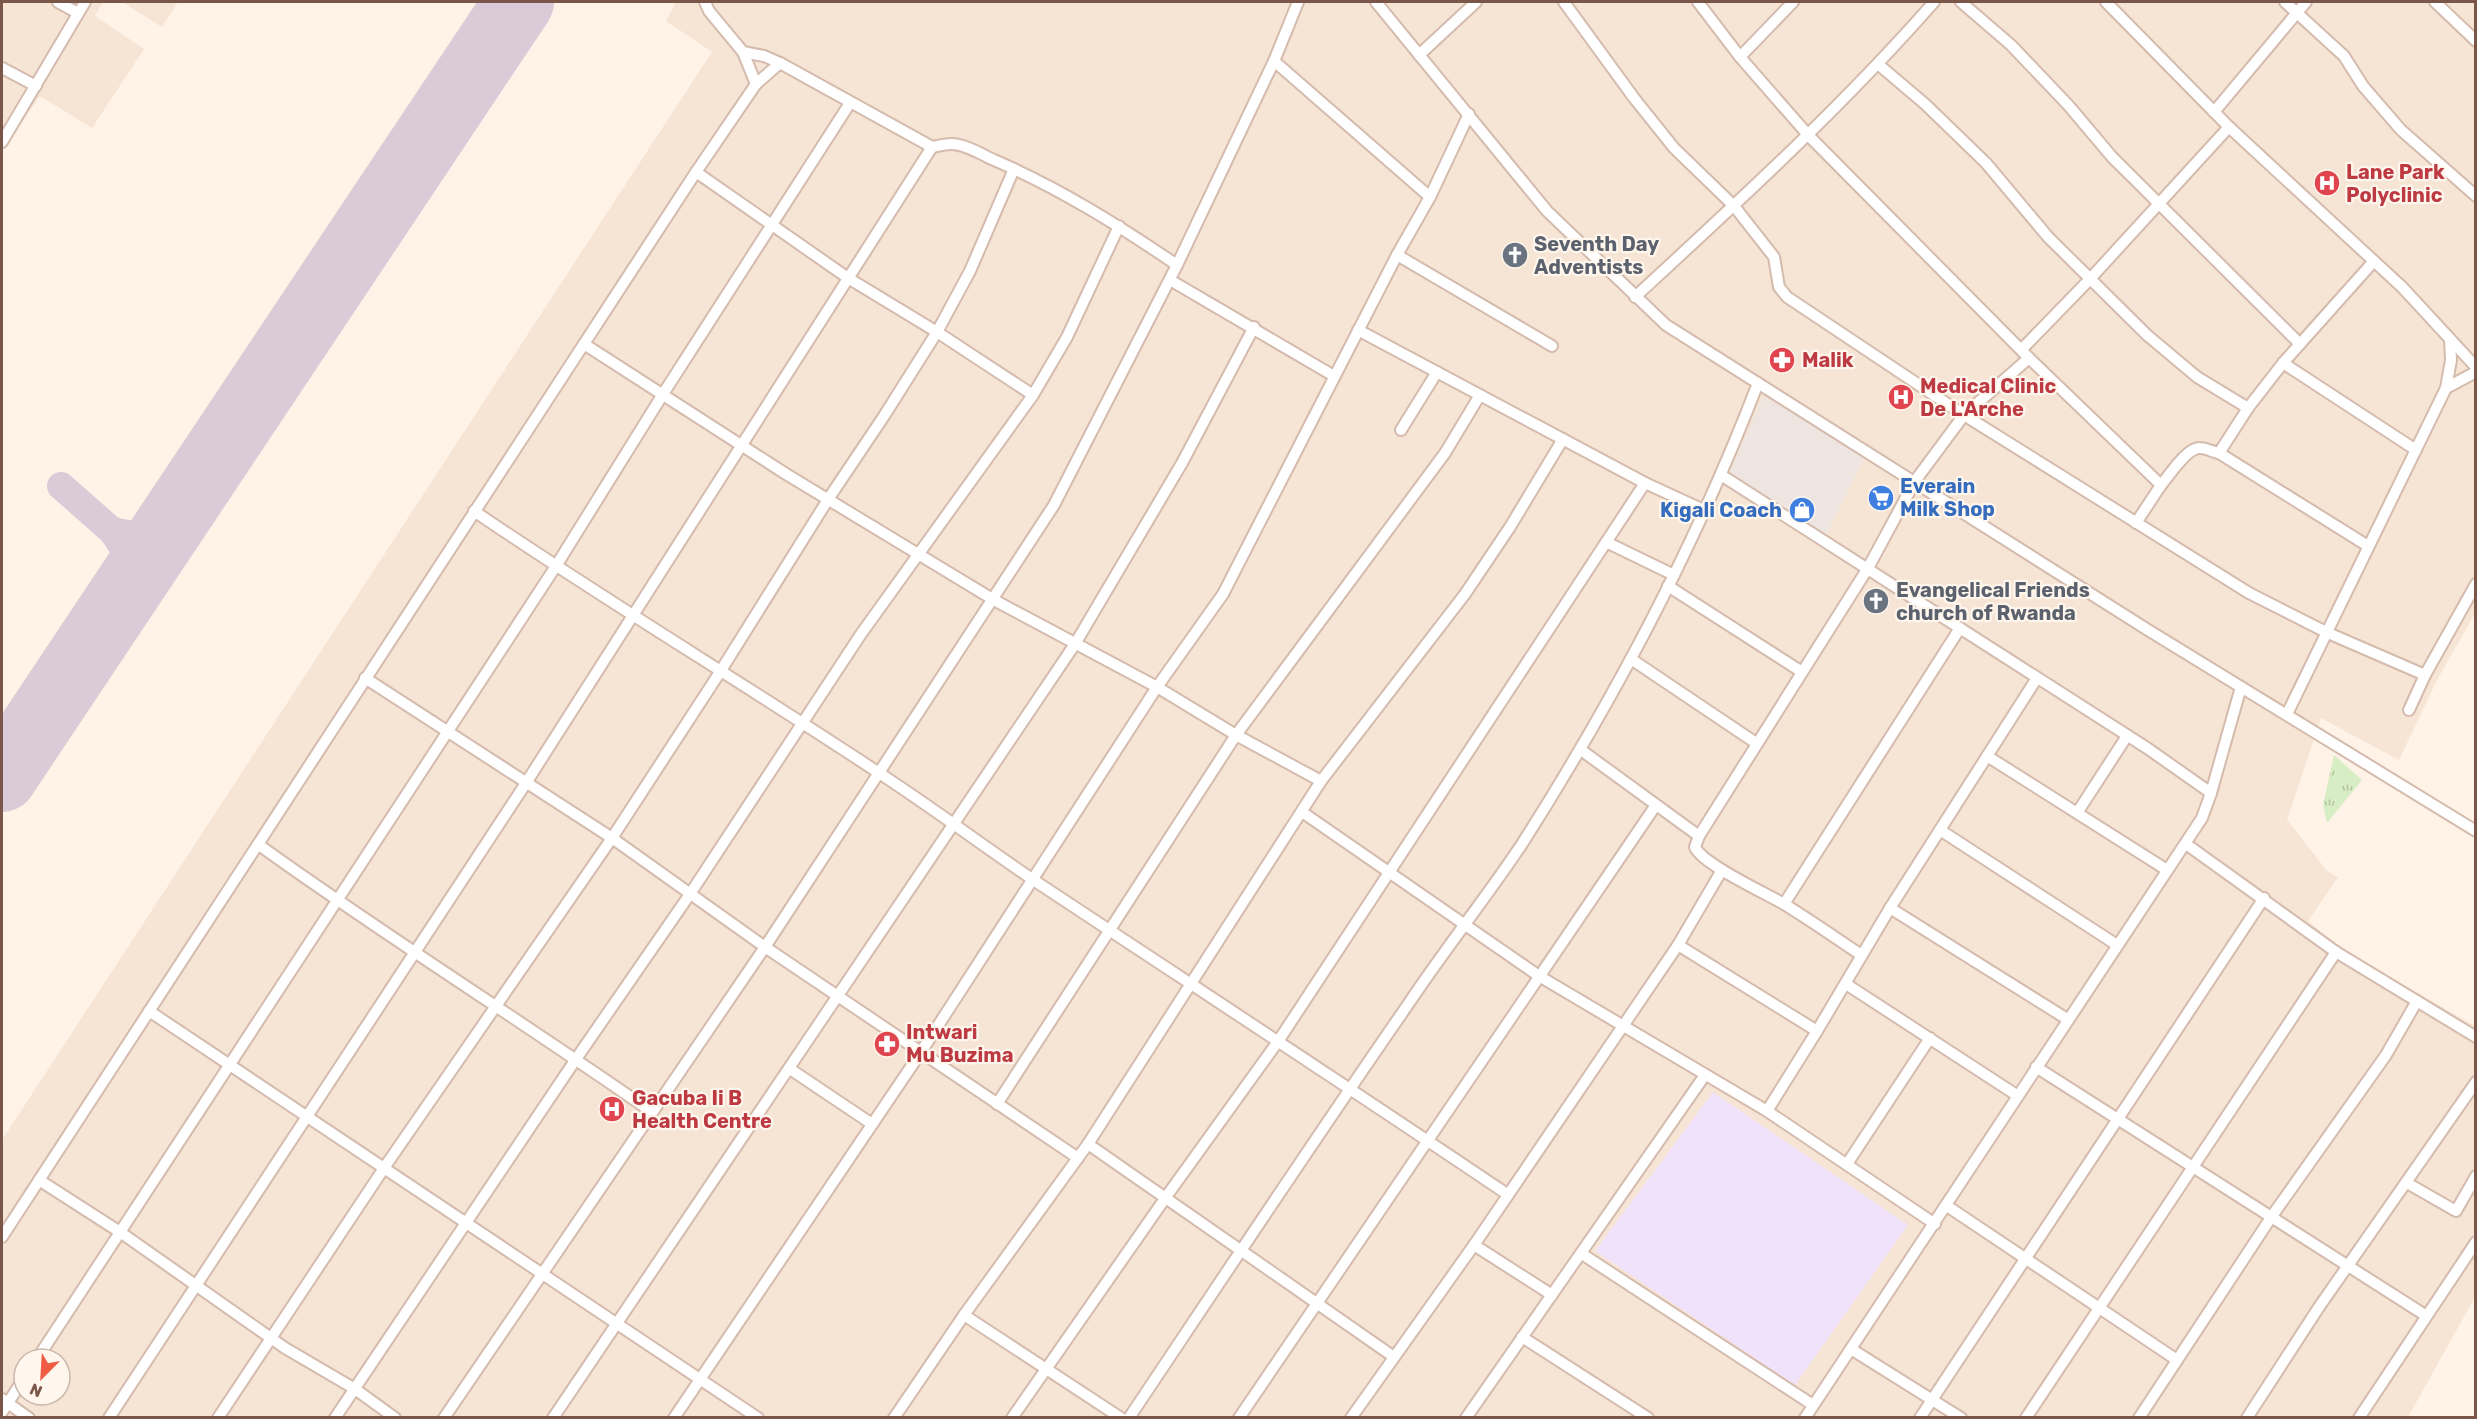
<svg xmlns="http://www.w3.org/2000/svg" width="2477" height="1419" font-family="Rubik,sans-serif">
<defs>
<pattern id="grass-tufts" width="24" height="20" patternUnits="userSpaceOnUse" patternTransform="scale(1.5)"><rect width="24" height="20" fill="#d7edc3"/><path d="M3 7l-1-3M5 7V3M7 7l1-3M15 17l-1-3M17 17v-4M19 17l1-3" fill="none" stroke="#b3c3a0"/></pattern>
</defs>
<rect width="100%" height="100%" fill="#fef3e6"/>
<g fill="#f6e4d4" fill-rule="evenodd">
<polygon points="2,2 103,2 95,16 144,49 92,128 40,96 2,151"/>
<polygon points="122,2 178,2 162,27"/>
<path d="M676,2H2475V613L2437,680L2399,760L2321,718L2287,820L2328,872L2338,877L2308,921L2345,951L2475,1026V1297L2408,1417H2V1140L712,52L666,21ZM24,1359H60V1395H24Z"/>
</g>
<polygon fill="#eee5e0" points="1764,395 1865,456 1826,535 1729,473"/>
<polygon fill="#f0e2fa" points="1713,1092 1908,1225 1795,1385 1595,1251"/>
<polygon fill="url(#grass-tufts)" points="2334,755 2362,780 2327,823 2323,805"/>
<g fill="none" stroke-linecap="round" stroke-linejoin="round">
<g stroke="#d9cbd8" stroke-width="28">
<path d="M61,486L111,530C137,541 156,530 177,514"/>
<path d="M111,530C133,557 131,568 120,600"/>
</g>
<polyline stroke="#d9cbd8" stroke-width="70" points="2,777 519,2"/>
<defs>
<g id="minor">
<polyline points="58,2 78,13"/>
<path d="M705,2L709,11L743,52L764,56L780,63L932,147C938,146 945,144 951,144C965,144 981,154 994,160C1059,188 1118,225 1177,265"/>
<polyline points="1376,2 1547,211 1666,325 2148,630 2476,831"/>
<polyline points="1564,2 1634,98 1674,148 1734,206 1774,257 1779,287 1787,297 1964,415 2249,593 2328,633 2425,675"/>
<polyline points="1698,2 1740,57 1809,136 2029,358 2161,485 2136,523"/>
<polyline points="1961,2 2011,45 2069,106 2112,157 2300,344"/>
<polyline points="2106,2 2229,127 2402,287 2476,367"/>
<polyline points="2285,2 2344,56 2363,86 2401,130 2476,196"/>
<polyline points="2435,2 2476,41"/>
<polyline points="743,52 756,84"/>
<polyline points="1419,55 1476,2"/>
<polyline points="1740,57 1793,2"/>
<polyline points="1274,61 1430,197"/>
<polyline points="1879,65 1925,104 1986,163 2048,237 2147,335 2197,377 2248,408"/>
<polyline points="2,68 36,86"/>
<polyline points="2214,112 2306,2"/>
<polyline points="2,142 85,2"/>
<polyline points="696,172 848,278 937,332 1033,395"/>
<polyline points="1397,255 1552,346"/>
<polyline points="1170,280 1334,376"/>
<path d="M1635,297C1739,201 1841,108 1934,2"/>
<polyline points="1358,330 1645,483 1706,511"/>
<polyline points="584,344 786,474 994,600 1157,687 1236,735 1321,781"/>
<polyline points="2022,349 2090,279 2229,127"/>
<polyline points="2283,363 2416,450"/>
<polyline points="2446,388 2476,372"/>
<polyline points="1401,430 1437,372"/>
<polyline points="1721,475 2147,748 2211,793"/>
<path d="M2161,485C2169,476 2187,447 2200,448C2206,448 2213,452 2219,453"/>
<path d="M474,511C606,601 743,683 876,771C930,806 982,845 1035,881C1192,985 1350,1088 1507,1194"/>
<polyline points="1606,542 1674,575"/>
<polyline points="2368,546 2219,453 2248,408 2283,363 2374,261"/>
<polyline points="1668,586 1802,672"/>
<polyline points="1631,659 1756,743"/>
<polyline points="365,678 612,838 765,947 1078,1158"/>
<polyline points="2409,710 2425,675 2476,584"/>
<polyline points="2287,714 2446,388 2451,360 2450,340"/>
<polyline points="1581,750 1699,836"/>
<polyline points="1987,756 2167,870"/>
<polyline points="1302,812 1539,976 1767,1111 1935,1224"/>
<polyline points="2077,813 2127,736"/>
<polyline points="1940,830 2117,945"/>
<polyline points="2186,844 2336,952 2476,1037"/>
<path d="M259,845C388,938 522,1021 652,1112"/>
<polyline points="1784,904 1960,628"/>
<polyline points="1890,908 2067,1019"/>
<polyline points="1678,945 1817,1031"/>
<path d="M1861,955C1836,938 1810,920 1784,904C1765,893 1702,864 1695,847L1699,836L1868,568L1915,481L1964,415L2029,358"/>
<polyline points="1846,984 2018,1096"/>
<polyline points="149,1011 758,1418"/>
<polyline points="2036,1067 2425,1315"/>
<polyline points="790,1069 872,1124"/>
<polyline points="997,1104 1236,735 1445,453 1480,395"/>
<polyline points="1767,1111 1817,1031 1890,908 2037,678"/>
<polyline points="1088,1144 1394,1357"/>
<polyline points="1847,1164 1930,1038"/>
<polyline points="39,1180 120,1232 285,1348 355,1389 395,1418"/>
<polyline points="2407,1183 2456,1211 2476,1176"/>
<polyline points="1947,1206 2177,1360"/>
<polyline points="2,1237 696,172 756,84 780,63"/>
<polyline points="1474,1245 1552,1295"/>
<polyline points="1582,1254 1813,1405"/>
<polyline points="964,1315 1121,1418"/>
<polyline points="1522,1337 1648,1418"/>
<polyline points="1851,1349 1961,1418"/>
<polyline points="37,1359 556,566 663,394 850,103"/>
<polyline points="2,1399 29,1418"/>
<polyline points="2,1412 24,1378"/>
<polyline points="109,1418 526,783 932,147"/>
<polyline points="218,1418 384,1168 612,838 720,672 829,498 884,416 937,332 970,271 1014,169"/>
<polyline points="335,1418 576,1059 690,894 861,634 1033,395 1067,337 1119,226"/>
<polyline points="444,1418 765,947 1054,505 1177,265 1274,61 1298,2"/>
<polyline points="553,1418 1075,644 1182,463 1254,327"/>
<polyline points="674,1418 921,1052 1157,687 1223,594 1397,255 1430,197 1469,114"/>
<polyline points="894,1418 964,1315 1088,1144 1321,781 1465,594 1510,527 1563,439"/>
<polyline points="1012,1418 1166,1197 1279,1040 1645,483"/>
<path d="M1129,1418C1222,1279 1314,1140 1409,1003C1445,949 1486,898 1522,844C1615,698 1696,545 1758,383"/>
<polyline points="1239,1418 1656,805"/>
<polyline points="1351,1418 1474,1245 1678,945 1722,870"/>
<polyline points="1466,1418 1705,1075"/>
<polyline points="1805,1418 2202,818 2211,793 2241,687"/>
<polyline points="1920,1418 2264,898"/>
<polyline points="2026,1418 2336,952"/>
<polyline points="2139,1418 2272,1216 2386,1055 2417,1001"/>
<polyline points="2247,1418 2319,1307 2476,1082"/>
<polyline points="2359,1418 2476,1242"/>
</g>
</defs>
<use href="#minor" stroke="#d4bbad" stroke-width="14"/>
<use href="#minor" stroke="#fff" stroke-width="10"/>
</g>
<defs>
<symbol id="hospital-disc" viewBox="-11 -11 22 22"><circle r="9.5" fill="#e0444e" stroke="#fff7ee"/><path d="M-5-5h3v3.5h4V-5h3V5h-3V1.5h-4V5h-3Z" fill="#fff"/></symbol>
<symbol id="church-disc" viewBox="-11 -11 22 22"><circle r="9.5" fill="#6b7280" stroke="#fff7ee"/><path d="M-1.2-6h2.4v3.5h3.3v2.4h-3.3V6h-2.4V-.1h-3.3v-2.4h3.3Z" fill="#fff"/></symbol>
<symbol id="pharmacy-disc" viewBox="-11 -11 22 22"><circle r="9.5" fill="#e0444e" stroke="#fff7ee"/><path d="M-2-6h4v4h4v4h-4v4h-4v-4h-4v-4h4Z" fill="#fff"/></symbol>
<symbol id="supermarket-disc" viewBox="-11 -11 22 22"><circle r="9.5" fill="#3f7fe0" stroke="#fff7ee"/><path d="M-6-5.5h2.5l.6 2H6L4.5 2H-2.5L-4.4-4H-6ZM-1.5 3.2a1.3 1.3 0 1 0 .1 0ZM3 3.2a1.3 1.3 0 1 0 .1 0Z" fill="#fff"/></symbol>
<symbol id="shop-disc" viewBox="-11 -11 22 22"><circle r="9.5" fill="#3f7fe0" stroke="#fff7ee"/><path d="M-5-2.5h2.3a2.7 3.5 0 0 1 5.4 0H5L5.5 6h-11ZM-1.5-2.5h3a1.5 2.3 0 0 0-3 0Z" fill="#fff"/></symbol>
</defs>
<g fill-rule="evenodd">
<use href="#hospital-disc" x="2312" y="168" width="30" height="30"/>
<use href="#church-disc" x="1500" y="240" width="30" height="30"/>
<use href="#pharmacy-disc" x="1767" y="345" width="30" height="30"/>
<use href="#hospital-disc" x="1886" y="382" width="30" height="30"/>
<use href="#supermarket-disc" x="1866" y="483" width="30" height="30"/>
<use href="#shop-disc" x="1787" y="495" width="30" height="30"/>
<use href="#church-disc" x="1861" y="586" width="30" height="30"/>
<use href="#pharmacy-disc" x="872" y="1029" width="30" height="30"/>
<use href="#hospital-disc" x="597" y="1094" width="30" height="30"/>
</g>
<g text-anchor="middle" stroke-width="4.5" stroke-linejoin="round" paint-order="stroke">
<g font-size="20" font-weight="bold" fill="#be3a42" stroke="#fff7ee" text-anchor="start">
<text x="2346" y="179">Lane Park<tspan x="2346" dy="23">Polyclinic</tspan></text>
<text x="1802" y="367">Malik</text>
<text x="1920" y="393">Medical Clinic<tspan x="1920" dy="23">De L'Arche</tspan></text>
<text x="906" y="1039">Intwari<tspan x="906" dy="23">Mu Buzima</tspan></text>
<text x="632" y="1105">Gacuba Ii B<tspan x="632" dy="23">Health Centre</tspan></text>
</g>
<g font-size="20" font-weight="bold" fill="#5b616d" stroke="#fff7ee" text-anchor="start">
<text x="1534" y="251">Seventh Day<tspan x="1534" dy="23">Adventists</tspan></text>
<text x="1896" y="597">Evangelical Friends<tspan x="1896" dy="23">church of Rwanda</tspan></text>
</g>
<g font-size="20" font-weight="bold" fill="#366cbe" stroke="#fff7ee" text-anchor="start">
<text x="1900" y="493">Everain<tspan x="1900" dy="23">Milk Shop</tspan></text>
<text x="1782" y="517" text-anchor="end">Kigali Coach</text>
</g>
</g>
<rect width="2477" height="1419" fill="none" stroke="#7a5648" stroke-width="6"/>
<g transform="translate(42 1377) rotate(204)"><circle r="28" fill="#fff7ee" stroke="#cab7ac" stroke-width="1.5"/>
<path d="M0-4.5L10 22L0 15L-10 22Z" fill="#f05b43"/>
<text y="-9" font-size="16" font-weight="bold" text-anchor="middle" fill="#7a5648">N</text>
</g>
</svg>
